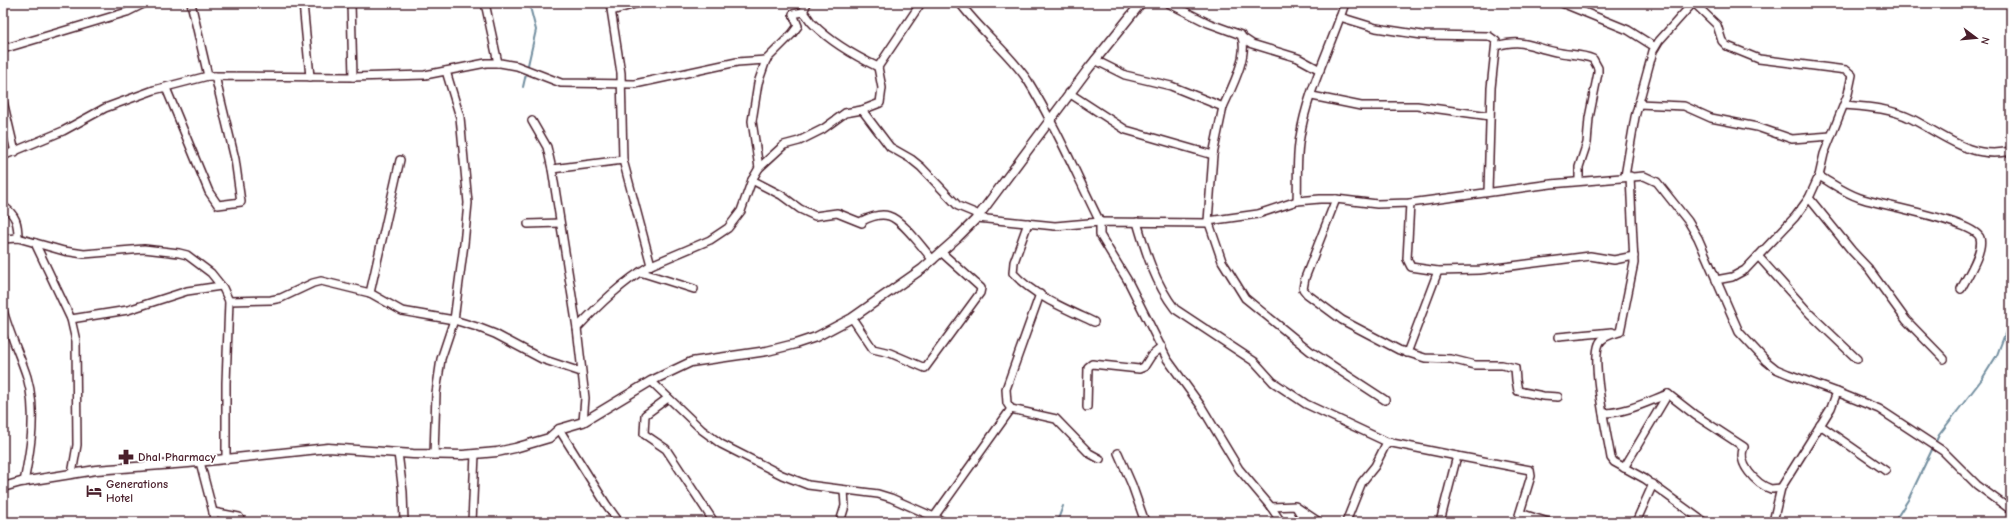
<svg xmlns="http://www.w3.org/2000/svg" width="2014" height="525" font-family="'Comic Neue',sans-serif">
<rect width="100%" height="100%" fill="#fff"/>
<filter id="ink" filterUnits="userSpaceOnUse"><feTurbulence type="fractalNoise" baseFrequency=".025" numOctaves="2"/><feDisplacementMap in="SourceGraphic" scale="8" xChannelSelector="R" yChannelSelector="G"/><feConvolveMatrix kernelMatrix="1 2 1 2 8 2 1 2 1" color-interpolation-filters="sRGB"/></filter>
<g filter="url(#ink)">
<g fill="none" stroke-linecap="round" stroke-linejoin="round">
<g stroke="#738fa0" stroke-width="2">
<polyline points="523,87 536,30 529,3"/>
<polyline points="1057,522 1063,506"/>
<polyline points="1894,522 1908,500 1939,435 1982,379 1997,355 2011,318"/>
</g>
<defs>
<g id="minor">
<polyline points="191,3 208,76"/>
<polyline points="303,3 310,77"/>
<polyline points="351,3 353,77"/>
<polyline points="485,3 498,63"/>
<path d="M960,3C980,31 1009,52 1028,81C1056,126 1077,176 1100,222V235L1128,281L1167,359L1201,406L1239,469L1271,507L1281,522"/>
<polyline points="1562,3 1628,30 1655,47"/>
<polyline points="1694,3 1717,25 1722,41 1727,46 1759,59 1846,70 1852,75 1848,94 1824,154 1819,176 1809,198 1795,217 1745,270 1732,277 1716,280"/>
<polyline points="612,11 638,3"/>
<polyline points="803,12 807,3"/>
<polyline points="1340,17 1376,28 1422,35 1489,36 1496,41 1491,88 1488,192"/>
<polyline points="1243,38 1252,44 1298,58 1320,70"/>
<path d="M1496,46C1525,38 1530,47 1556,52C1569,55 1581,54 1593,59L1598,68V73L1589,118L1587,143L1579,167V181"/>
<polyline points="3,49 127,12 145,3"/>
<path d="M1095,60L1125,75L1171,86L1223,107C1231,89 1250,54 1241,35L1208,23L1168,3"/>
<polyline points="166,88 209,192 218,205 241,202 235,159 215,76"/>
<polyline points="1069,93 1126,130 1213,155"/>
<polyline points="1312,96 1361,106 1417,106 1490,116"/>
<polyline points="3,101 15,152"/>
<polyline points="1638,104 1684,106 1711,118 1757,127 1792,139 1831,136"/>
<path d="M1844,105C1867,107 1890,108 1912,119C1945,136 1971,160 2011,151"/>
<polyline points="862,110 890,147 911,159 921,167 958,206 975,213 977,218 1055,226 1100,222 1209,223 1208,221 1258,214 1297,201 1320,199 1336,199 1377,204 1410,203 1551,184 1644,176 1657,182 1688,221 1698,238 1739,332 1766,361 1776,369 1788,374 1837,392 1879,409 1943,451 1977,485 2011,510"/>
<polyline points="532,121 547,147 552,169"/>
<polyline points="3,156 63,131 105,108 154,90 208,76 353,77 425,75 486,63 500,63 517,66 561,83 635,84 737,62 766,60"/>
<path d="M759,168L752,121L758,83L766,60L792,34L798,26L793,14L803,12C808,15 809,21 813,24C831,42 855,56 878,67"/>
<polyline points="1625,176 1635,117 1653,51 1659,41 1693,3"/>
<path d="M1630,176L1634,263L1620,332C1613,334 1602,336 1599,344C1591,363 1607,434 1611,458L1614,462L1645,479L1704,522"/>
<path d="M1819,176C1833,184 1845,193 1860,198C1879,205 1975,221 1980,238C1984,251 1967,277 1961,289"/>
<path d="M752,180L781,195L800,209L815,216L837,213L862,223V221C870,217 880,213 889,216C903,220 923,249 933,260"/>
<polyline points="1809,198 1852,251 1869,269 1906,320 1944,359"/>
<polyline points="1336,199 1305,278 1303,289 1307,294 1342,320 1399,350 1425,358 1451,359 1475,365 1502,365 1515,368 1516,380 1518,391 1543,396 1558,397"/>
<path d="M1297,201C1298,180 1296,158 1300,137C1307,91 1331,47 1345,3"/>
<polyline points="1410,203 1407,259 1411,267 1438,271 1480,270 1590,256 1614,260 1634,256"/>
<path d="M3,206C16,215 18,223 18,238"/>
<polyline points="1208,221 1213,155 1223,107"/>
<path d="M1137,222C1146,253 1155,283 1175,309L1255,362L1273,382L1306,404L1387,442L1457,456"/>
<path d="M1028,223L1014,262L1013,273C1034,296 1066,309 1094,322"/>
<polyline points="1209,223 1222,261 1245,298 1310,351 1385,400"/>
<polyline points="528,224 560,223"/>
<polyline points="3,239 18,238 64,251 84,254 144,249 179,253 187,255 211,273 223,288 229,301 226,383 226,458"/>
<polyline points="35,243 71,319 76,341 77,445 72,474"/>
<polyline points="1758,256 1810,314 1857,359"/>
<polyline points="651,265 710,240 728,228 741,211 752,180 759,168 784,145 799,141 823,129 845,113 862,110 880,103 882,88 878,67 921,3"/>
<polyline points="640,272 694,289"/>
<polyline points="370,293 400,160"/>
<polyline points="229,301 271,300 281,298 313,283 321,281 370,293 402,311 454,320 477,327 495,334 542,359 581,372"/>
<path d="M3,310C9,333 20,355 27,377C37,412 31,447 24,482"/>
<polyline points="852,318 873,349 890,353 925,368 980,293 981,288 942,253"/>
<polyline points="71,319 128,310 187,291 221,286"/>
<polyline points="577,328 552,169 623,160"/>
<polyline points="1558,337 1612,332"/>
<polyline points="1407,353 1438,271"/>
<polyline points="651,381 702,430 721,444 782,475 808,485 878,494 891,498 934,517 1011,409 1007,403 1006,389 1040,294"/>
<polyline points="668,398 645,415 644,434 666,449 714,522"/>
<polyline points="1087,407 1088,367 1092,364 1139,369 1144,367 1151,356 1162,347"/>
<polyline points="1011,409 1056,419 1089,453 1100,459"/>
<path d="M1603,413C1626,413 1647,402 1668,394L1695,415L1744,447C1736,463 1756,484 1771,489C1774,489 1778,488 1781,488"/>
<path d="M583,422L585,398L577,328C600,304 622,282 651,265L623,160L621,73L610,3"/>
<polyline points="1820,425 1886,471"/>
<polyline points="559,429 606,504 619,522"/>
<polyline points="398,453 403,492 404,522"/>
<polyline points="1118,453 1132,485 1145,522"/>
<polyline points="434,455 436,393 441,359 454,320 464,244 468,203 460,117 446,71"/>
<polyline points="200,462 213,512 214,522"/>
<polyline points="1624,468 1668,394"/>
<polyline points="1271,507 1295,506 1319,522"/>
<polyline points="1296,507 1305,522"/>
<polyline points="213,512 239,517 242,522"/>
<polyline points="1520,513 1548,522"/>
<polyline points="472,522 475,454"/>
<polyline points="840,522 845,506 844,490"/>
<polyline points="927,522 934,517 944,522"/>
<polyline points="1346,522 1362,482 1375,466 1385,446 1390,442"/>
<polyline points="1440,522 1457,456 1530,470 1531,476 1517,522"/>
<polyline points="1636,522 1653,484"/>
<polyline points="1773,522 1781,488 1831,408 1837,392"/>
</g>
<polyline id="tertiary" points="3,487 21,482 96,470 188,463 328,448 413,454 463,455 497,452 515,448 549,438 559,429 583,422 651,381 691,362 767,351 795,344 816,337 852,318 922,269 957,238 977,218 1089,68 1141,3"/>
</defs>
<use href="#minor" stroke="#4a1f2b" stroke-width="10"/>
<use href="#tertiary" stroke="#4a1f2b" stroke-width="11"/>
<use href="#minor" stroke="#fff" stroke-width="7"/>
<use href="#tertiary" stroke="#fff" stroke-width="8"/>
</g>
</g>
<defs>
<symbol id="pharmacy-bare" viewBox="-9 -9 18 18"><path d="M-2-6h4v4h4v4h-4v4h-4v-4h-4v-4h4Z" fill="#4a1f2b" stroke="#fff" stroke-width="2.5" paint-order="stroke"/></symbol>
<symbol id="hotel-bare" viewBox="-9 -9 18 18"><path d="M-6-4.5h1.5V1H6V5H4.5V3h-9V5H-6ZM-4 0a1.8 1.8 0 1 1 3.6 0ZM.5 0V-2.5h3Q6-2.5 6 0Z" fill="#4a1f2b" stroke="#fff" stroke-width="2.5" paint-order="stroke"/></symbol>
</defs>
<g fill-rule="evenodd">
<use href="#pharmacy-bare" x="115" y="446" width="22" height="22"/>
<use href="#hotel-bare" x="83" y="480" width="22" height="22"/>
</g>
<g text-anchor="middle" stroke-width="3.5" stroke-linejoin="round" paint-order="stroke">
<g font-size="12" font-weight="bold" fill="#4a1f2b" stroke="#fff" text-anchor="start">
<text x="138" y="461">Dhal Pharmacy</text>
<text x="106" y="488">Generations<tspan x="106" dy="14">Hotel</tspan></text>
</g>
</g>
<rect width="2014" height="525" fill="none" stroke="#fff" stroke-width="16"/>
<rect x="8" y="8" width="1998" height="509" fill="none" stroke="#4a1f2b" stroke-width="1.5" filter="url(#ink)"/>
<g transform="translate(1976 38) rotate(106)" stroke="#ffffff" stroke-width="3" paint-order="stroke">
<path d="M0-3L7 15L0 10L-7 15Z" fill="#4a1f2b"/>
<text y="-6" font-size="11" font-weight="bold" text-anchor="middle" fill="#4a1f2b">N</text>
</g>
</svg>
